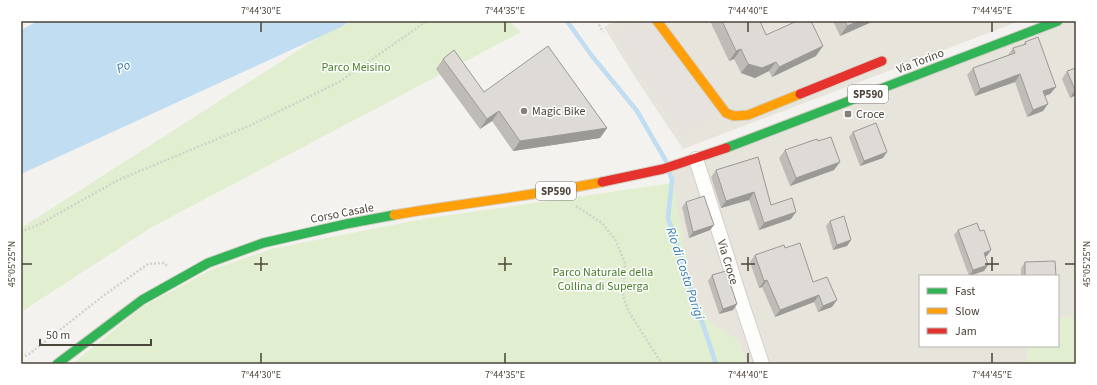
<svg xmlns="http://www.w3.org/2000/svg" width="1097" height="385" font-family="'Source Sans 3',sans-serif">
<rect width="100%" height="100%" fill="#f4f2ee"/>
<g fill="#e7e4dc">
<polygon points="616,21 1020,21 683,149 631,71 604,27"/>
<polygon points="1066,21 1076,21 1076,318 1058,317 1058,276 920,276 920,346 1027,346 1027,364 747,364 738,340 710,323 683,274 669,173"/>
</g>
<g fill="#e1eecf">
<polygon points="344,21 509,21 521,32 152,227 21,312 21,228"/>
<polygon points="673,183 692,290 710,323 738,340 747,364 72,364 144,306 211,270 271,249 423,219"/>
<polygon points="1058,317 1076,318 1076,364 1027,364 1027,346 1058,346"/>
</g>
<polygon fill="#e6e3df" points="639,21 650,21 719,115 684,134 612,34"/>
<polygon fill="#c0ddf1" points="38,21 350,21 341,27 21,174 21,30"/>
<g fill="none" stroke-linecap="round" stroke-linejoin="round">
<g stroke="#c0ddf1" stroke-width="4.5">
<polyline points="567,21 592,56 637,111 666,161"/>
<polyline points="669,172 672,180 668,218 716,364"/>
</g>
<defs>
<polyline id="street" points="696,159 741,301 762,364"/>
<g id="fast">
<polyline points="726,148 1058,21"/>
<polyline points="57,364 142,300 208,263 263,243 346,224 394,215"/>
</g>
<g id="slow">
<polyline points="657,21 726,113 734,116 748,115 800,94"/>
<path d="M394,215C463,203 533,196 602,182"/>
</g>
<g id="jam">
<polyline points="800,94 882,61"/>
<polyline points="602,182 663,169 726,148"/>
</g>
</defs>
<use href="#street" stroke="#d2d0cb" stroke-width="16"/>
<use href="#fast" stroke="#d3cfc5" stroke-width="11"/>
<use href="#slow" stroke="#d3cfc5" stroke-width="11"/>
<use href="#jam" stroke="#d3cfc5" stroke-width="11"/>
<g stroke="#d3d2cc" stroke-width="2.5" stroke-dasharray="2 2" stroke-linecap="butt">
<polyline points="597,21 603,32"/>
<polyline points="576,206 602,223 615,239 625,263 623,296 629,312 662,364"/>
<polyline points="21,232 40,224 118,180 251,125 339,82 427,21"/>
<polyline points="21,357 28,355 103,296 148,264 164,263 167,266"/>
</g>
<use href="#street" stroke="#fdfdfc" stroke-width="14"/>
<use href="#fast" stroke="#30b455" stroke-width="9"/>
<use href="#slow" stroke="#ff9f0a" stroke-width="9"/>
<use href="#jam" stroke="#e5322d" stroke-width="9"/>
</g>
<g fill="#bfbcb8">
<polygon points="710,21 760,21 766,35 816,56 772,77 769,71 755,78 741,73 734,59 729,61"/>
<polygon points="833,21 874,21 840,36"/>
<polygon points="1025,42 1056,87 1050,94 1045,96 1043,111 1027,117 1015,82 975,96 967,75 973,68 1008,55 1013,48 1023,45"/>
<polygon points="443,59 484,92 607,128 600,138 513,151 492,121 480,129 436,69"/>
<polygon points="1076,68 1076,95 1070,98 1062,79 1067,71"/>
<polygon points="853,132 883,158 860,166 849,137"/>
<polygon points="785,150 834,170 790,186 779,158"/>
<polygon points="758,157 771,205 791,219 759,230 749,200 721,208 711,177 716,170"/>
<polygon points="686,202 714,225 710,230 689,238 682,207"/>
<polygon points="830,221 851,240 847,246 833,250 826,226"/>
<polygon points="958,230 987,256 985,256 988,265 984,271 969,276 954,235"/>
<polygon points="785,248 813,282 832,307 818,312 814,302 775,317 762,287 759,288 750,262 755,255"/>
<polygon points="1025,262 1056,276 1021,276 1021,268"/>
<polygon points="712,275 737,304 733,310 719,314 708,281"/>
</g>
<g fill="#9b9996">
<polygon points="859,21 874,21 840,36 847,26"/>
<polygon points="823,46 816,56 772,77 779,67"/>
<polygon points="741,49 734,59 729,61 736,51"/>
<polygon points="776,62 769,71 755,78 741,73 748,64"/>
<polygon points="1020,74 1015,82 975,96 980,89"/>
<polygon points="1056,87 1050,94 1038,98 1043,91"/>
<polygon points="1075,90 1076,90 1076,95 1070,98"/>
<polygon points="1048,104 1043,111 1027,117 1033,110"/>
<polygon points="499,111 492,121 480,129 487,119"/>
<polygon points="607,128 600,138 513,151 520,141"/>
<polygon points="887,152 883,158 860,166 864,161"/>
<polygon points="840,162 834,170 790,186 796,178"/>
<polygon points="754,192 749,200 721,208 726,201"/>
<polygon points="796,212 791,219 759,230 764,223"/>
<polygon points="714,225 710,230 689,238 693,232"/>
<polygon points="851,240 847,246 833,250 837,245"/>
<polygon points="991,250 987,256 980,258 984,253"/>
<polygon points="988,265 984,271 969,276 973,270"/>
<polygon points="767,280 762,287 759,288 764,281"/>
<polygon points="819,295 814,302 775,317 780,310"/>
<polygon points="837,300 832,307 818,312 823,306"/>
<polygon points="737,304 733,310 719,314 723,309"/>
</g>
<g fill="#dedbd6" stroke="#9b9996">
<polygon points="722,21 760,21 766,35 797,21 811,21 823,46 779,67 776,62 762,68 748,64 741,49 736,51"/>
<polygon points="845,21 859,21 847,26"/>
<polygon points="1038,37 1056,87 1043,91 1048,104 1033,110 1020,74 980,89 973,68 1015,53 1013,48 1026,44 1025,42"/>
<polygon points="548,46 607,128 520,141 499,111 487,119 443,59 454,50 484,92"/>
<polygon points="1076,68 1076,90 1075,90 1067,71"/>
<polygon points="876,123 887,152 864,161 853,132"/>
<polygon points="831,137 840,162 796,178 785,150 817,139 818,141"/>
<polygon points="758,157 771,205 792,198 796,212 764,223 754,192 726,201 716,170"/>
<polygon points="704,196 714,225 693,232 686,202"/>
<polygon points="844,216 851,240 837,245 830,221"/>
<polygon points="977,223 980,231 984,230 991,250 984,253 988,265 973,270 958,230"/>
<polygon points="800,243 813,282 827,277 837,300 823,306 819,295 780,310 767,280 764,281 755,255 784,245 785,248"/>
<polygon points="1055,261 1056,276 1025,276 1025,262"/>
<polygon points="726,271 737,304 723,309 712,275"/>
</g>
<path fill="none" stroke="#4b4439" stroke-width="1.5" d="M261,22V32M505,22V32M748,22V32M992,22V32M261,257V271M505,257V271M748,257V271M992,257V271M22,264H32M254,264H268M498,264H512M741,264H755M985,264H999M1065,264H1075M261,353V363M505,353V363M748,353V363M992,353V363"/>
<g fill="#868178" stroke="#fff" stroke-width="1.5">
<circle cx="524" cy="111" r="4"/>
<rect x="844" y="110" width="8" height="8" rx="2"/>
</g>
<g text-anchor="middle" stroke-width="3" stroke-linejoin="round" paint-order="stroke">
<g fill="#fff" stroke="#817c74" stroke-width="1">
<rect x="848" y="85" width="40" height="18" rx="3"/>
<rect x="536" y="182" width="40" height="18" rx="3"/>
</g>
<g font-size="11" font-weight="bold" fill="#4b4439">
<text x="868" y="98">SP590</text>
<text x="556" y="195">SP590</text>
</g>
<g font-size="12" fill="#4b4439" stroke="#fff">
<text transform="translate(920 61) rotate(-21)" y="4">Via Torino</text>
<text transform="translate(342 213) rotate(-11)" y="4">Corso Casale</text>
<text transform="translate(728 262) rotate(73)" y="4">Via Croce</text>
</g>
<g font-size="12" fill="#4a7f2a" stroke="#fff">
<text x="356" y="71">Parco Meisino</text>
<text x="603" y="276">Parco Naturale della<tspan x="603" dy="14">Collina di Superga</tspan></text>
</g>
<g font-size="12" fill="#4b4439" stroke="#fff" text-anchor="start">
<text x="532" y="115">Magic Bike</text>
<text x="856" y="118">Croce</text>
</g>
<g font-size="13" font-style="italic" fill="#2e7ab2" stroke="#fff">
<text transform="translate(123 66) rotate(-24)" y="5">Po</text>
<text transform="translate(686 273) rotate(72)" y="5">Rio di Costa Parigi</text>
</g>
</g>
<rect width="1097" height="385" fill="none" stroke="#ffffff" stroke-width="44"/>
<rect x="919" y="275" width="140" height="72" fill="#ffffff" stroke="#b7b4b0"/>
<rect x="927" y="288" width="20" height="6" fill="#30b455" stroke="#b7b4b0"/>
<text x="955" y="295" font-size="12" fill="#4b4439">Fast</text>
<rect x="927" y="308" width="20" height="6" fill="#ff9f0a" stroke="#b7b4b0"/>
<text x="955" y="315" font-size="12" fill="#4b4439">Slow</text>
<rect x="927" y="328" width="20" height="6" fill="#e5322d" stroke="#b7b4b0"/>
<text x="955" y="335" font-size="12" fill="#4b4439">Jam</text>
<path d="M40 339v6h111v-6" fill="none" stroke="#4b4439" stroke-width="2"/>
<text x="46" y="339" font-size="12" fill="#4b4439" stroke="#ffffff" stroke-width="3" paint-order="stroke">50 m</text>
<rect x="22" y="22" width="1053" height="341" fill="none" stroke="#4b4439" stroke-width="1.5"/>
<g font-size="10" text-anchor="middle" fill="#4b4439">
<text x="261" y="14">7°44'30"E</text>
<text x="505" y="14">7°44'35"E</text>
<text x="748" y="14">7°44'40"E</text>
<text x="992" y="14">7°44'45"E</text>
<text transform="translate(11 264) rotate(-90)" y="4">45°05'25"N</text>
<text transform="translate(1086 264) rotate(-90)" y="4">45°05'25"N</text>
<text x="261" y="378">7°44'30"E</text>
<text x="505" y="378">7°44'35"E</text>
<text x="748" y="378">7°44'40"E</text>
<text x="992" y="378">7°44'45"E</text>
</g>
</svg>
